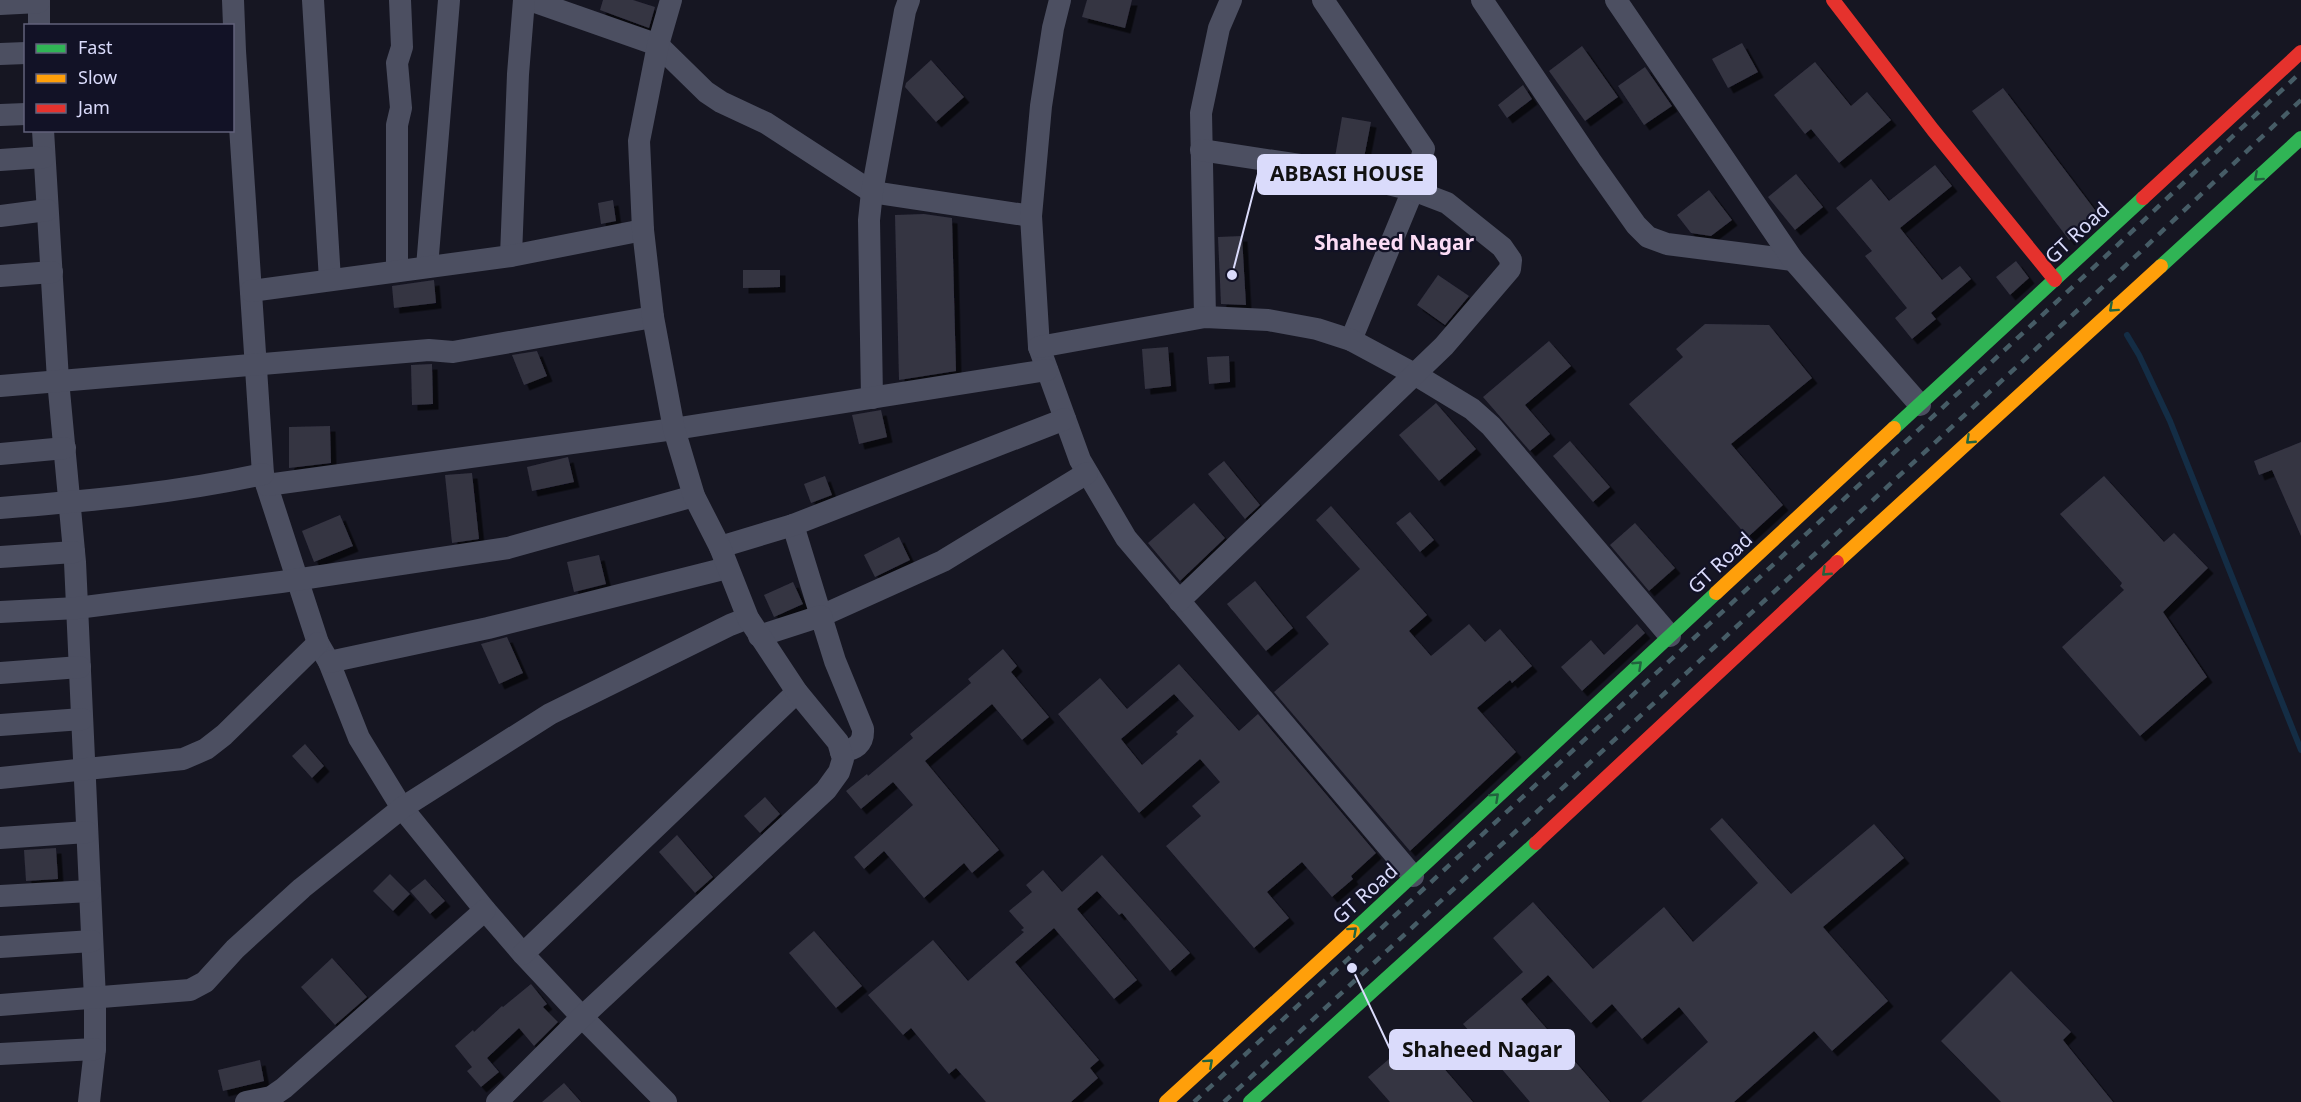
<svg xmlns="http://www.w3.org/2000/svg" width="2301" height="1102" font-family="'Noto Sans',sans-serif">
<defs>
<filter id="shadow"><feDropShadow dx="5.5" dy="5.5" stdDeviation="0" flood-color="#0009"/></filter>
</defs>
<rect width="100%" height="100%" fill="#161622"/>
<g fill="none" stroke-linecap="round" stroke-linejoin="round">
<polyline stroke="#142d45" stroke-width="6" points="2127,335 2139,355 2170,421 2301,750"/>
</g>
<g fill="#353443" fill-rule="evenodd" filter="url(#shadow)">
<polygon points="603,0 633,0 655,7 649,28 600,10"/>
<polygon points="1087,0 1132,0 1125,28 1082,17"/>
<polygon points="1742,43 1758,72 1728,88 1712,59"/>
<polygon points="1582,46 1618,97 1585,121 1549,71"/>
<polygon points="931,60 964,97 936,122 905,87 906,83"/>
<polygon points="1815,62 1851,106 1867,92 1891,120 1839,163 1811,129 1805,134 1774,95"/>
<polygon points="1645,67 1672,106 1644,125 1618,86"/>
<polygon points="1523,85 1532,99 1507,118 1498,105"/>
<polygon points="2003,88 2098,214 2069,240 1972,111"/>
<polygon points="1342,117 1371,122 1363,163 1335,157"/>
<polygon points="1935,165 1952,186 1900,228 1942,280 1960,266 1971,279 1931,313 1936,319 1912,339 1895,318 1907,308 1865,256 1872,251 1836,208 1871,179 1889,201"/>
<polygon points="1796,174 1823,207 1795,230 1768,197"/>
<polygon points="1709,190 1732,220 1711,236 1691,233 1677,215"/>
<polygon points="613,200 616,221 601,224 598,203"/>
<polygon points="924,214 952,218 956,371 899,380 895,215"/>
<polygon points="1242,236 1246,305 1221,304 1218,237"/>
<polygon points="2016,261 2029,278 2010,295 1996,277"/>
<polygon points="743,270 780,270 780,287 743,288"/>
<polygon points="1438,275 1469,296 1445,325 1417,305"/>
<polygon points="434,280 436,303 394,308 392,286"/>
<polygon points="1705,324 1769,325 1812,378 1731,444 1783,505 1748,537 1629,404 1683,357 1676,349"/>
<polygon points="1549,341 1571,366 1525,405 1550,434 1530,451 1483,397"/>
<polygon points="1168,347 1171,386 1145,389 1142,349"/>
<polygon points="537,351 547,376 524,385 512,355"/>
<polygon points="1229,356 1230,382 1209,384 1207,357"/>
<polygon points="432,364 433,404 412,405 411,365"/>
<polygon points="1436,403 1476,449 1439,481 1399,435"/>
<polygon points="881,410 887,437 859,444 852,415"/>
<polygon points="330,426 331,463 289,468 289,427"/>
<polygon points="1570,441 1610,487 1593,502 1553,456"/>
<polygon points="2301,442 2301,536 2272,470 2259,475 2254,461"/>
<polygon points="568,457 574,482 532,491 527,467"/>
<polygon points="1224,461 1260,505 1245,519 1208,474"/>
<polygon points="472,473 479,539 452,543 445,475"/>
<polygon points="825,476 832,495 811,503 804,484"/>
<polygon points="2104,476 2164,542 2174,533 2208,568 2163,612 2207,677 2140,736 2062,647 2124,590 2120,586 2122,583 2060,514"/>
<polygon points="1194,503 1225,538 1180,581 1148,543"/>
<polygon points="1331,506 1427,615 1409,631 1431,656 1469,624 1485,642 1500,629 1532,666 1512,683 1510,680 1477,708 1516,752 1410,851 1274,692 1329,644 1306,617 1360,569 1316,520"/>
<polygon points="1410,512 1434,540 1420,552 1396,523"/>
<polygon points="340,515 353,546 314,562 302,531"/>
<polygon points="1635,523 1675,568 1649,591 1610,545"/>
<polygon points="899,537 910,560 875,577 864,555"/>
<polygon points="599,555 606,584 574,592 567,562"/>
<polygon points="1255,581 1293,628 1266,651 1227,604"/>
<polygon points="793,582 803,604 774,617 764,595"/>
<polygon points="1637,624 1645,633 1582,691 1561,667 1591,640 1604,655"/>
<polygon points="507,637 523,673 499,684 481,644"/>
<polygon points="1003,649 1017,666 1011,672 1049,717 1022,740 992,704 925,761 999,850 972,873 964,863 924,898 884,851 864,869 854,857 913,805 893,782 861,809 846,791 867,774 868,776 913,738 910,734 971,683 968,679"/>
<path d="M1179,664L1239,731L1258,714L1376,853L1351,876L1353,879L1332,897L1302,862L1267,892L1289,918L1254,948L1166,846L1201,816L1192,806L1220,782L1200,759L1139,813L1058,714L1100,678L1127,709ZM1174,694L1194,716L1176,732L1178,734L1142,765L1121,739Z"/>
<polygon points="305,744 324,766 312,778 292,756"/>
<polygon points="765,797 780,814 760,833 744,816"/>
<polygon points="1722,818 1791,894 1874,824 1904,858 1823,927 1888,1001 1832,1051 1814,1031 1734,1102 1641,1102 1708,1042 1679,1007 1642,1039 1612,1004 1591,1023 1548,975 1521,999 1610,1102 1530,1102 1463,1024 1523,972 1493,938 1533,902 1593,969 1664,907 1693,942 1758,883 1710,829"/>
<polygon points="677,835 713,877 695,893 659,852"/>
<polygon points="56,848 58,879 26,881 24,850"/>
<polygon points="1102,855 1190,953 1170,971 1122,913 1119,915 1097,891 1077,909 1137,980 1114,999 1054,928 1015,962 1099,1060 1090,1068 1098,1078 1071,1102 986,1102 956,1068 949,1074 911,1028 903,1035 868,995 933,940 968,981 1024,932 1021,930 1024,928 1009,911 1032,892 1026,885 1043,870 1062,892"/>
<polygon points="390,874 410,894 393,911 373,891"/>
<polygon points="425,879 445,901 430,914 410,891"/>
<polygon points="814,931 862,986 836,1008 789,953"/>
<polygon points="332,958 367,997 335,1025 301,987"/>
<polygon points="2011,971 2071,1032 2063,1040 2113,1102 2001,1102 1941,1041"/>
<polygon points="531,984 547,1004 543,1007 558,1022 534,1046 519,1028 487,1058 499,1072 481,1087 467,1071 472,1067 455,1046 473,1030 474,1032 502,1006 503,1007"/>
<polygon points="1416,1036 1473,1102 1390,1102 1368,1077"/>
<polygon points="260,1060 264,1081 223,1091 218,1070"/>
<polygon points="564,1083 581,1102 542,1102"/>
</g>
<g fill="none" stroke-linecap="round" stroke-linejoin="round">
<g stroke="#4c4f61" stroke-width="22">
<polyline points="39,0 39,26"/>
<polyline points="233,0 235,51 263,474 318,643 329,662 359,738 402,808 485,910 523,954 582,1017 666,1102"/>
<polyline points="313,0 330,280"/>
<polyline points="530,0 658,45 706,92 721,102 766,123 872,192 1031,216"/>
<polyline points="1060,0 1053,28 1041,106 1031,216 1039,347 1080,460 1126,538 1413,876"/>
<polyline points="1323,0 1424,149 1413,190 1351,340"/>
<polyline points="1482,0 1590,160 1636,225 1648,237 1667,244 1793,260"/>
<polyline points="1616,0 1793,260 1920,405"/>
<polyline points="0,4 39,2"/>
<polyline points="0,54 26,53"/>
<polyline points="0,115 26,114"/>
<polyline points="43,130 58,380 75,562 95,999 95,1049 89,1102"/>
<polyline points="0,160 44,157"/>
<polyline points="0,216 47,210"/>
<polyline points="511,256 518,74 524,0"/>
<polyline points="427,267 449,0"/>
<polyline points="397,271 397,125 401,108 397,63 402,47 400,0"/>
<polyline points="0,276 52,272"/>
<polyline points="251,291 511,256 643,230"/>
<polyline points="1205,317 1201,113 1219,28 1231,0"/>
<polyline points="1039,347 1205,317 1268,320 1317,329 1351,340 1416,375 1472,409 1491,426 1670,636"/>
<polyline points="0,386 429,350 453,352 653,317"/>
<polyline points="872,398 869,220 872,192 905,11 909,0"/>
<polyline points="0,454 65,448"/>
<polyline points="267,485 674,429 1047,370"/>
<path d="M0,508C88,501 177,493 263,474"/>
<polyline points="793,525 821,616 943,561 1087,473"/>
<polyline points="720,547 793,525 1065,419"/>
<polyline points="0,557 74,552"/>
<polyline points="1179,601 1444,346 1510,269 1511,260 1502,247 1447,203 1413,190 1326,169 1201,150"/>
<polyline points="0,612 77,608 281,582 508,548 694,496"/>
<path d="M759,636L821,616L835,661L863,729C864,745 855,749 841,752"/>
<polyline points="329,662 488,628 727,568"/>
<polyline points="0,673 80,667"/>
<polyline points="0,725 82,719"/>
<polyline points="0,778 183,759 206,749 224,735 318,643"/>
<polyline points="0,838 87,832"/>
<polyline points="0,896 90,891"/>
<polyline points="0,947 92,941"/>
<polyline points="523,954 797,692"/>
<polyline points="0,1005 190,990 205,982 235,949 302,888 402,808 550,714 730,625 748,618"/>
<polyline points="0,1054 95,1049"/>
<polyline points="246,1102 271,1097 284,1088 485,910"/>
<polyline points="497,1102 582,1017 826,790 839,772 843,759 838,742 797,692 748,618 720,547 694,496 674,429 653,317 643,230 639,141 658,45 671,0"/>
</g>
<g stroke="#30b455" stroke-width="14">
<polyline points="2161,266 2301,138"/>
<polyline points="1894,428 2143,198"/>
<polyline points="1353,931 1716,593"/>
<polyline points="1250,1102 1536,843"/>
</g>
<g stroke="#ff9f0a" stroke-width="14">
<polyline points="1837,562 2161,266"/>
<polyline points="1716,593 1894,428"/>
<polyline points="1166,1102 1353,931"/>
</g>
<g stroke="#e5322d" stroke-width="14">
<polyline points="1833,0 1933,130 2055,280"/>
<polyline points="2143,198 2301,52"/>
<polyline points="1536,843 1837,562"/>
</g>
<g stroke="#465c66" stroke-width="4.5" stroke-dasharray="9 8" stroke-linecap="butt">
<polyline points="1194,1102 2107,255 2301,72"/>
<polyline points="1224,1102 2121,270 2301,100"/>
</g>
</g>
<defs><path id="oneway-chevron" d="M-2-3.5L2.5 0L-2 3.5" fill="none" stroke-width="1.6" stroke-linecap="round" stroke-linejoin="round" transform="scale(1.5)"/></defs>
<g stroke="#21633e">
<use href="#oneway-chevron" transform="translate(2258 177) rotate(138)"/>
<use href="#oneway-chevron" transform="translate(2113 308) rotate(138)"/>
<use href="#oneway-chevron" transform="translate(1970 440) rotate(137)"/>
<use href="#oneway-chevron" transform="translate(1826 572) rotate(137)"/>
<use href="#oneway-chevron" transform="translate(1638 665) rotate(-43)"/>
<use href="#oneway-chevron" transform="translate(1495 797) rotate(-43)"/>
<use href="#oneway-chevron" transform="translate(1353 931) rotate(-42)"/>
<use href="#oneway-chevron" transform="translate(1209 1063) rotate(-42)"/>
</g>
<g text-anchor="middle" stroke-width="4.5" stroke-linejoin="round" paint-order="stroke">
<g font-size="20" fill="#dadbfb" stroke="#121226">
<text transform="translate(2077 233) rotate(-43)" y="7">GT Road</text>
<text transform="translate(1720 563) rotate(-43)" y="7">GT Road</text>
<text transform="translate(1365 894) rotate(-42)" y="7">GT Road</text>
</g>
<g font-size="21" font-weight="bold" fill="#fcdcf5" stroke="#121226">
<text x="1394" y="250">Shaheed Nagar</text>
</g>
</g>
<path fill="none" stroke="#dadbfb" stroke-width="2" d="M1232 275L1258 174M1352 968L1390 1049"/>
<g fill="#dadbfb" stroke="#121226" stroke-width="2">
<circle cx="1232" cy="275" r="6"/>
<circle cx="1352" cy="968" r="6"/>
</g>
<g fill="#dadbfb" stroke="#dadbfb" stroke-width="2">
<rect x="1258" y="155" width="178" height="39" rx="6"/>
<rect x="1390" y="1030" width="184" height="39" rx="6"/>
</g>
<g font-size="21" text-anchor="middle" font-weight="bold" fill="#111">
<text x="1347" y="181">ABBASI HOUSE</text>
<text x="1482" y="1057">Shaheed Nagar</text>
</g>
<rect x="24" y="24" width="210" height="108" fill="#121226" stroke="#62627b" stroke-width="1.5"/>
<rect x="36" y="44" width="30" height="9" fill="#30b455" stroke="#62627b" stroke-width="1.5"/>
<text x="78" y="54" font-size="18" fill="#dadbfb">Fast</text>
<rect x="36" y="74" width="30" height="9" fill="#ff9f0a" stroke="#62627b" stroke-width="1.5"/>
<text x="78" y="84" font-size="18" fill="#dadbfb">Slow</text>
<rect x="36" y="104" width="30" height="9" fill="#e5322d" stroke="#62627b" stroke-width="1.5"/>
<text x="78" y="114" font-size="18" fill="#dadbfb">Jam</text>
</svg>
